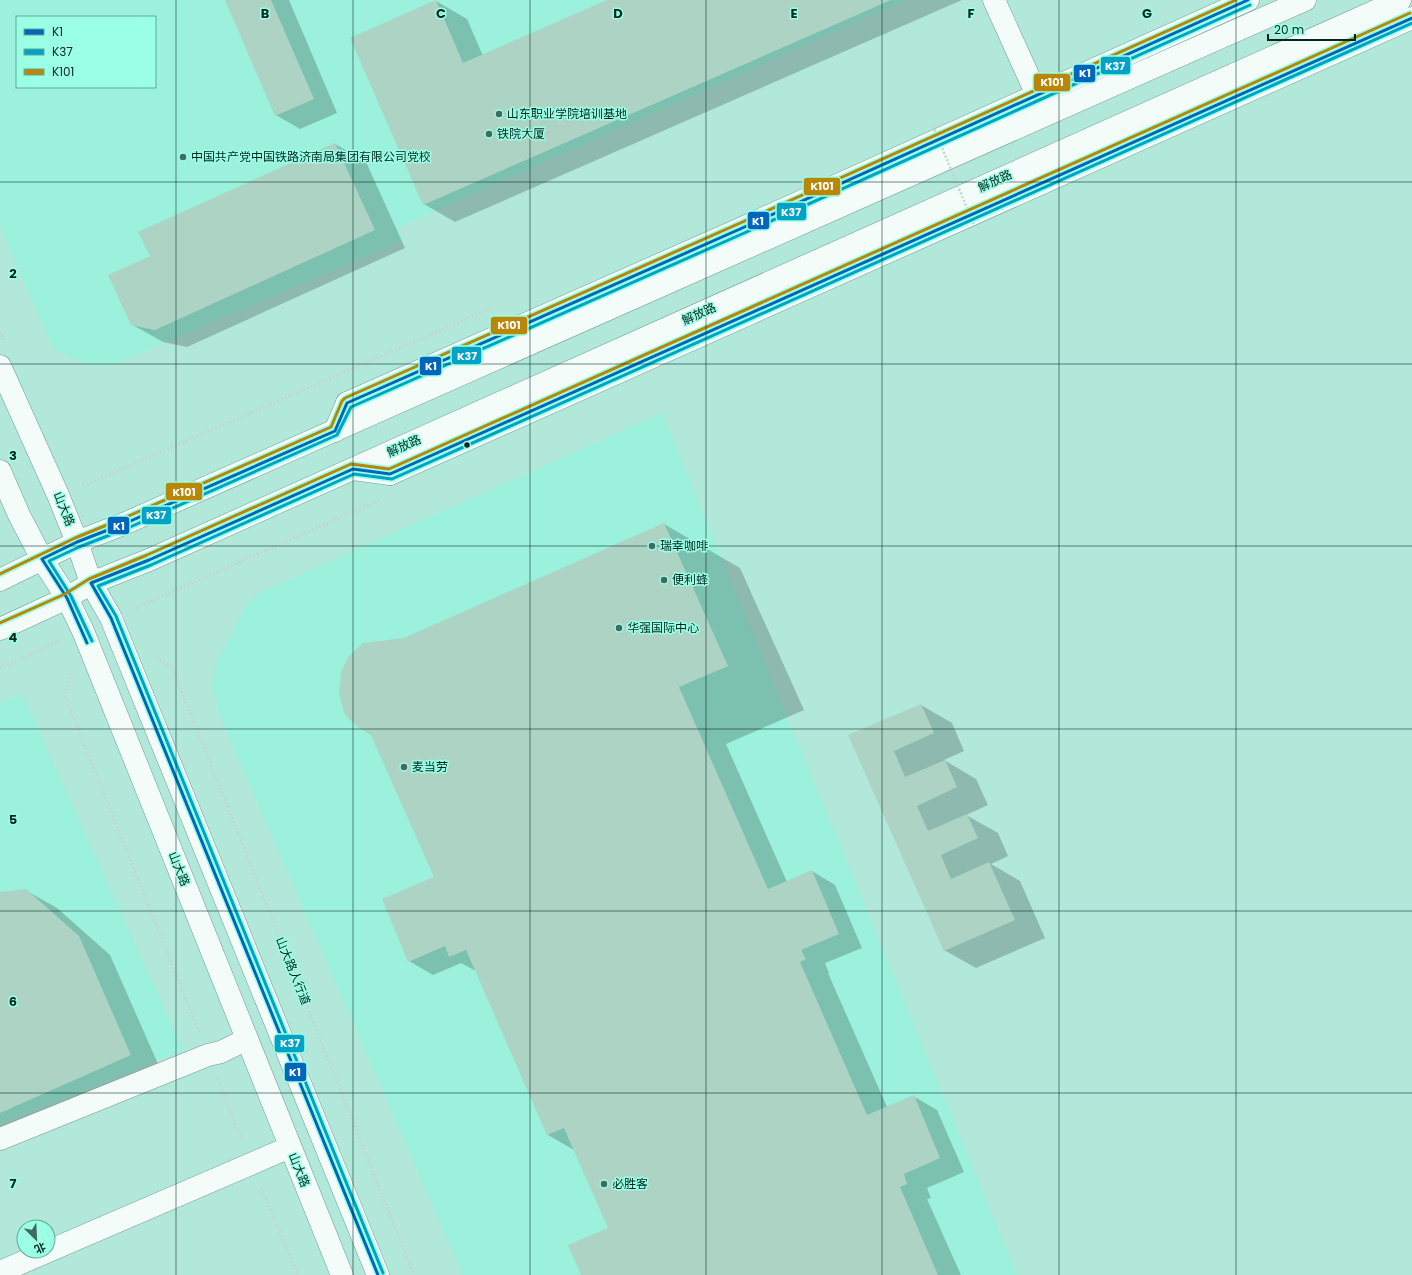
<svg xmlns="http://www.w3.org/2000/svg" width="1412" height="1275" font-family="Poppins,'Noto Sans SC',sans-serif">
<rect width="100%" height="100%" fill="#b1e8da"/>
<g fill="#9bf1dc" fill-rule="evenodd">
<path d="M0,0H905L398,228L403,240L117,363L95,365L71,358L52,346L0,226ZM17,17H155V87H17Z"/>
<polygon points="662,413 1017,1275 463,1275 222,721 212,687 216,662 231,637 242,612 257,594"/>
<polygon points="22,694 183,1050 0,1123 0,703"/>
</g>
<g fill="#0003">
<polygon points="226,0 289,0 337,113 300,129 276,115"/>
<polygon points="610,0 962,0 455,222 424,204 436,1 467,19 483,56"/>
<polygon points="335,144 366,162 405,248 187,347 163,342 131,324"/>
<polygon points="664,524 740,568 804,710 726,744 787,882 812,871 835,885 862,948 825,963 829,973 828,973 887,1107 913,1096 937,1110 964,1172 927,1188 931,1198 927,1199 961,1275 582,1275 609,1228 574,1150 548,1135 476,969 474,970 461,963 433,975 409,961 435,878 372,735 360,728 405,639"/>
<polygon points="921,705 952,723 964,751 944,760 976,779 988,805 966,815 998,833 1008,856 991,864 1020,881 1045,938 976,968 944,950 850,736"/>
<polygon points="25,890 57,908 110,955 162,1073 0,1144 0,893"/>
</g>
<g fill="#acd3c4">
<polygon points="225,0 271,0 314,99 275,116"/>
<polygon points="436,0 463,63 607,0 891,0 423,205 350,38"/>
<polygon points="335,143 375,230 155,330 131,325 108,275 150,256 138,232"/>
<polygon points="664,523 728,666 679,687 768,889 812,870 839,934 801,950 806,959 800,962 867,1115 914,1095 940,1158 904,1174 907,1184 900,1187 938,1275 581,1275 568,1245 608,1228 564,1128 547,1135 466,950 449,957 445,946 408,962 382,899 434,877 370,733 360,729 345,715 339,694 341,672 348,657 363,643 404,638"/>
<polygon points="921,704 934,733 894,751 905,777 945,760 957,787 917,806 928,831 967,814 978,838 941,855 951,879 989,862 1015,920 944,951 848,735"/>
<polygon points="26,889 79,936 131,1055 0,1113 0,892"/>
</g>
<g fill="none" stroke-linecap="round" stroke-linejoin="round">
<defs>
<g id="minor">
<polyline points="994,0 1037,95"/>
<polyline points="347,403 740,229 1248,0"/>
<polyline points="390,474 1412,18"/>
<polyline points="0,1139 208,1055 221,1052 247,1039"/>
<polyline points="0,1272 290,1147"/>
</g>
<g id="major">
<polyline points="0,366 58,495 77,542 91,583 111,618 378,1275"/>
<polyline points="335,431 347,403"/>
<polyline points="353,469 390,474"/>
<polyline points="0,471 19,515 42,559 67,598 83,631 342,1275"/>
<polyline points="0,580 77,542 126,523 1305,0"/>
<polyline points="0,629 67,598 91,583 149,560 1400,0"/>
</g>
</defs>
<use href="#minor" stroke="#6e9e94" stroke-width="23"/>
<use href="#major" stroke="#6e9e94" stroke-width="23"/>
<g stroke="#c4d4d0" stroke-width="2.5" stroke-dasharray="2 2" stroke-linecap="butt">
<polyline points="0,331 4,340"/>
<polyline points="83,486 494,307"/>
<polyline points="136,608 380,500"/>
<polyline points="156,658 172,667 414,1275"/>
<polyline points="0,668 60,641"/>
<polyline points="71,673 65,696 199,1032"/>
<polyline points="218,1079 242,1140"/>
<polyline points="261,1187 298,1275"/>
</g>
<use href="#minor" stroke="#f3fcf9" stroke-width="22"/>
<use href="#major" stroke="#f3fcf9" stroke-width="22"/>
<polyline stroke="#c4d4d0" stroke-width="2.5" stroke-dasharray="2 2" stroke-linecap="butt" points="933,126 974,225"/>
<defs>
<g id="bus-1">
<polyline points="87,643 67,598 42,559 77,542 126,523 335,431 347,403 740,229 1248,0"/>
<polyline points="378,1275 111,618 91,583 149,560 353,469 390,474 1412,18"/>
</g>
<g id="bus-2">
<polyline points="92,641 71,596 49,561 79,547 128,528 337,435 351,407 742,234 1250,5"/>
<polyline points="383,1273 116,616 98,586 151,565 354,474 392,479 1412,23"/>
</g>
<g id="bus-3">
<polyline points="0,574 75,538 124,518 331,427 342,401 345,398 738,224 1236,0"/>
<polyline points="0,623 65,594 89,579 147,555 351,464 389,469 1410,13"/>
</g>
</defs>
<use href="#bus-1" stroke="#9affe5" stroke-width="6"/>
<use href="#bus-2" stroke="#9affe5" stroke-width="6"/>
<use href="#bus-3" stroke="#9affe5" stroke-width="6"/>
<use href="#bus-1" stroke="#0065bd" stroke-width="3"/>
<use href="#bus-2" stroke="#00a2c5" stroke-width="3"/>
<use href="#bus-3" stroke="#ba8608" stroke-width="3"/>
</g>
<path fill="none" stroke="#052720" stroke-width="1" stroke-opacity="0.55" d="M176,0V1275M353,0V1275M530,0V1275M706,0V1275M882,0V1275M1059,0V1275M1236,0V1275M0,182H1412M0,364H1412M0,546H1412M0,729H1412M0,911H1412M0,1093H1412"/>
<g fill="#416b61" stroke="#9affe5" stroke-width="1.5">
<circle cx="499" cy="114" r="4"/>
<circle cx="489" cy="134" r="4"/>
<circle cx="183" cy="157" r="4"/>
<circle cx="652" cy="546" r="4"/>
<circle cx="664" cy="580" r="4"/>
<circle cx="619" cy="628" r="4"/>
<circle cx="404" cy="767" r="4"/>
<circle cx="604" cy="1184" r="4"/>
</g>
<circle fill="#052720" stroke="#9affe5" stroke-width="1.5" cx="467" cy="445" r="3.5"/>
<g text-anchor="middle" stroke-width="3" stroke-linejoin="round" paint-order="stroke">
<g font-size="12" fill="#052720" stroke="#9affe5" text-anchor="start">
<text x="507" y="118">山东职业学院培训基地</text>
<text x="497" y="138">铁院大厦</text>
<text x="191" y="161">中国共产党中国铁路济南局集团有限公司党校</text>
<text x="660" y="550">瑞幸咖啡</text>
<text x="672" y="584">便利蜂</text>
<text x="627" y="632">华强国际中心</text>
<text x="412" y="771">麦当劳</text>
<text x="612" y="1188">必胜客</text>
</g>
<g font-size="12" fill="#052720" stroke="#9affe5">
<text transform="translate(995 181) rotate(-24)" y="4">解放路</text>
<text transform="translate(699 314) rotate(-24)" y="4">解放路</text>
<text transform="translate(404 446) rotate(-24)" y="4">解放路</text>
<text transform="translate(64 509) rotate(68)" y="4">山大路</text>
<text transform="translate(179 869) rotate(68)" y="4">山大路</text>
<text transform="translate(293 971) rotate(68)" y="4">山大路人行道</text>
<text transform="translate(299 1170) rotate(68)" y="4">山大路</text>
</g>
</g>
<g font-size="13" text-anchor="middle" font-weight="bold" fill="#052720" stroke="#9affe5" stroke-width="3" stroke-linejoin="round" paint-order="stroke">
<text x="265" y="18">B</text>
<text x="441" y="18">C</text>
<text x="618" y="18">D</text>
<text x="794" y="18">E</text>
<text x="971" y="18">F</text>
<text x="1147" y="18">G</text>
<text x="13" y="278">2</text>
<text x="13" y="460">3</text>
<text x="13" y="642">4</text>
<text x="13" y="824">5</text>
<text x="13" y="1006">6</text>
<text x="13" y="1188">7</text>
</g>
<g stroke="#9affe5" stroke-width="1.5">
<rect x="1100" y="56" width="31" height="19" rx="4" fill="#00a2c5"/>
<rect x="1073" y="64" width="23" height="19" rx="4" fill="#0065bd"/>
<rect x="1033" y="73" width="38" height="19" rx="4" fill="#ba8608"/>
<rect x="803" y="177" width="38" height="19" rx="4" fill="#ba8608"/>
<rect x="776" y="202" width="31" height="19" rx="4" fill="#00a2c5"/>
<rect x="747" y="211" width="23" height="19" rx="4" fill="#0065bd"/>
<rect x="490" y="316" width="38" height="19" rx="4" fill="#ba8608"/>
<rect x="451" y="346" width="31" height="19" rx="4" fill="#00a2c5"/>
<rect x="419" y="356" width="23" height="20" rx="4" fill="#0065bd"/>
<rect x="165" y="482" width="38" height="19" rx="4" fill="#ba8608"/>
<rect x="141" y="506" width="31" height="19" rx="4" fill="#00a2c5"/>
<rect x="107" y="516" width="23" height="19" rx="4" fill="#0065bd"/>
<rect x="274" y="1034" width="31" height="19" rx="4" fill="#00a2c5"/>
<rect x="284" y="1062" width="23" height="20" rx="4" fill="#0065bd"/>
</g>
<g font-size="11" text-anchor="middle" font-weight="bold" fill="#fff">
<text x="1115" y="70">K37</text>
<text x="1085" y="77">K1</text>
<text x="1052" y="86">K101</text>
<text x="822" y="190">K101</text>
<text x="791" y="216">K37</text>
<text x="758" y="225">K1</text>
<text x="509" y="329">K101</text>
<text x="467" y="360">K37</text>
<text x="431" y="370">K1</text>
<text x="184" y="496">K101</text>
<text x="156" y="519">K37</text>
<text x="119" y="530">K1</text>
<text x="290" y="1047">K37</text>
<text x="295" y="1076">K1</text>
</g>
<rect x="16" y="16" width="140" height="72" fill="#9affe5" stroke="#5ea996"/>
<rect x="24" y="29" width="20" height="6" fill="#0065bd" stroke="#5ea996"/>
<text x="52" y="36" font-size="12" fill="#052720">K1</text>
<rect x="24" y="49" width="20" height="6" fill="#00a2c5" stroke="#5ea996"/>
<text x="52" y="56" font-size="12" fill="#052720">K37</text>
<rect x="24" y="69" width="20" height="6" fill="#ba8608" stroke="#5ea996"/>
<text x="52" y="76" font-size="12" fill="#052720">K101</text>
<g transform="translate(36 1239) rotate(156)"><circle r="19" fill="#9affe5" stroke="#5ea996"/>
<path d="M0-3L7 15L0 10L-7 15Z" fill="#416b61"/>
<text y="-6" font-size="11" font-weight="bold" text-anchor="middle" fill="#052720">北</text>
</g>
<path d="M1268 34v6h87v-6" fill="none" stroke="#052720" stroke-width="2"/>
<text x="1274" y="34" font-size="12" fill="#052720" stroke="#9affe5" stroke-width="3" paint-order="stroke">20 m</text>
</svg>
